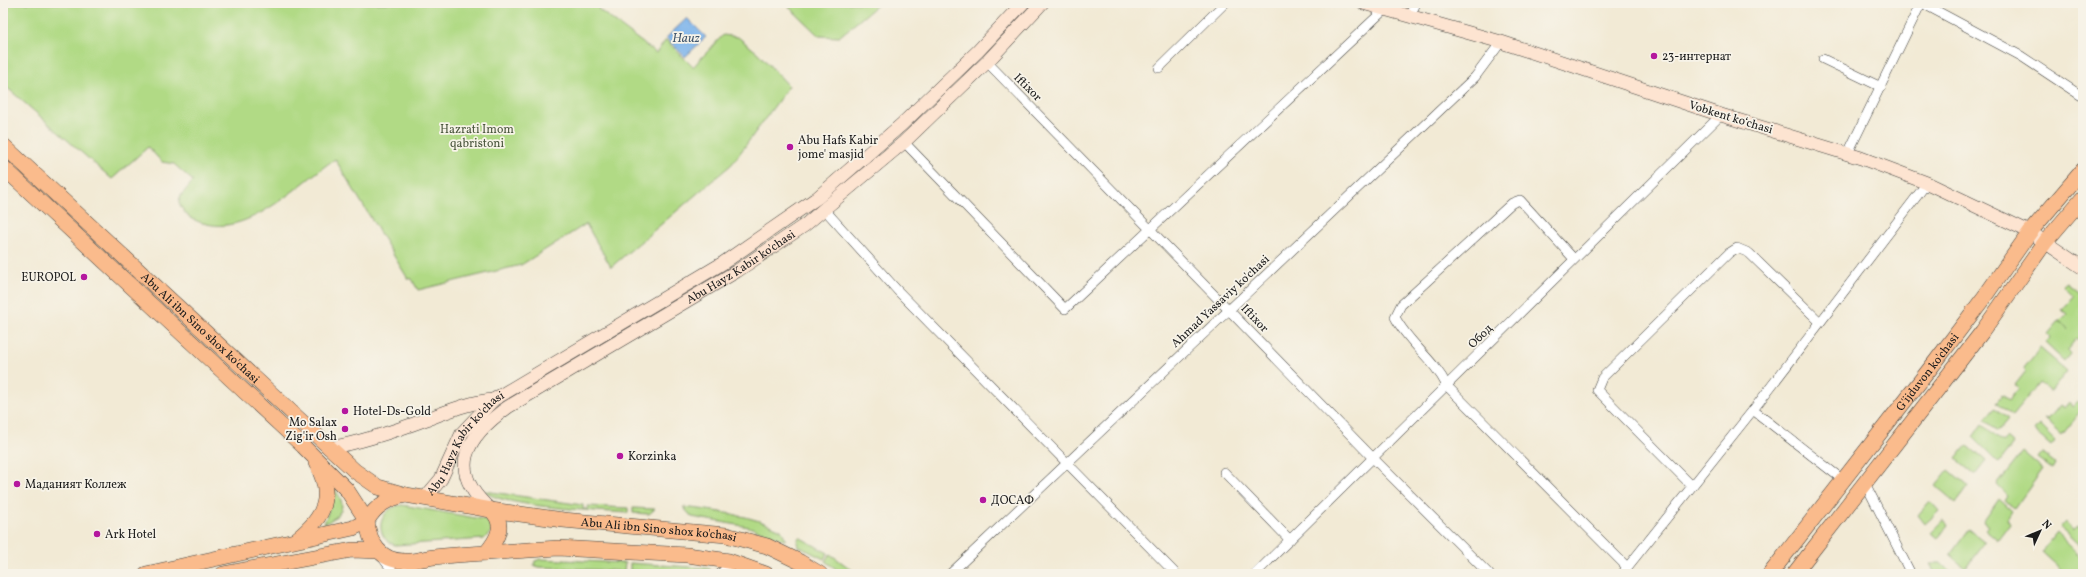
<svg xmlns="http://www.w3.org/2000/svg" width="2086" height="577" font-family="Vollkorn,serif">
<rect width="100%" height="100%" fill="#f7f3e8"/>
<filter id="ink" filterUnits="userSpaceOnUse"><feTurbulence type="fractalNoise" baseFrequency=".025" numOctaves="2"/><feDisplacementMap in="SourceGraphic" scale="8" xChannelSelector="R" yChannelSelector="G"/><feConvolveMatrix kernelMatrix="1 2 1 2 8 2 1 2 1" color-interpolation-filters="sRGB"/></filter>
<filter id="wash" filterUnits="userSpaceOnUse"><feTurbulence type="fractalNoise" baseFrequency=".012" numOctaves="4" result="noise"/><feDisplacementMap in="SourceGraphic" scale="16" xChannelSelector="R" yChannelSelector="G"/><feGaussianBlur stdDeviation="0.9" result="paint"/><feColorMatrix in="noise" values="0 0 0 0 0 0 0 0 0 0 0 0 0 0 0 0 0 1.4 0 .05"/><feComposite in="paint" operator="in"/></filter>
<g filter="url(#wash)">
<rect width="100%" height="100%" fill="#f2ead5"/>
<g fill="#b1da85" stroke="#667b50">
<path d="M3,3H603L598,9L656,53L666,40L693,67L723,35L738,37L758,53L789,86L732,164L611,267L586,224L521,265L418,290L411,278L408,279L335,159C301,182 251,235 207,224C193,221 185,216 179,203L180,197L193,181L174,164L162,162L148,147L112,179L3,84Z"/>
<polygon points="785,3 880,3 839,37 819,36"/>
<polygon points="2067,282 2083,295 2083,344 2076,339 2067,350 2070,354 2064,361 2045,343 2051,337 2048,334 2059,321 2068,330 2060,321 2067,314 2062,310 2074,296 2063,285"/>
<polygon points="2040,348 2067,371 2051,392 2039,383 2012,416 1996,402 2002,395 2009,400 2019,388 2015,385 2026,371 2024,368"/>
<polygon points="2077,401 2083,406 2083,409 2062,435 2045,419 2048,420 2060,405 2064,408 2069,402 2072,406"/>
<polygon points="1995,408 2008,419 1998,431 1985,420"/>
<polygon points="1982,424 2003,442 2006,438 2013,444 1999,463 1973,437"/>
<polygon points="2039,425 2055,441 2051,446 2034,431"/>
<polygon points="1967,445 1986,461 1975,475 1956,459"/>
<polygon points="2023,452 2043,469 2014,509 2005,501 2008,496 1997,485"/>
<polygon points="2041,453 2055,464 2052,469 2037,458"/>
<polygon points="1949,470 1968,486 1956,503 1936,486"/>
<path d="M329,482C346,502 348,512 324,524L330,506Z"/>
<path d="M484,491L583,505V509H588V506L628,508V513C601,511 500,507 484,491Z"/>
<polygon points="1999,499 2012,511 2007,519 2010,524 1998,540 1985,529 1988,526 1983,522"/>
<polygon points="1930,501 1939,511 1925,524 1918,515"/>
<path d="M402,505L487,520L491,526V532L484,539L395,545C372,537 379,507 402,505Z"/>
<path d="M683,507C716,511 752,515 781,530L786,539L784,540L749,527L692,517Z"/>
<polygon points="633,508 655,509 649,514 633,513"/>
<polygon points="1943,520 1949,525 1938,538 1933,535 1931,532"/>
<polygon points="2066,522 2073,530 2078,526 2082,529 2083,528 2083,542 2079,546 2060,528"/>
<polygon points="1969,529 1985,542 1965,568 1950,555"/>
<polygon points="2057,533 2081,557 2083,555 2083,565 2076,574 2066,574 2042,552"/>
<polygon points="799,537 828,553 824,559 798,546 797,542"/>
<polygon points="830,554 855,572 843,574 825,561"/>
<polygon points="541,559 625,563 624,571 538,567 534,565 535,561"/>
<polygon points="630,563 705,568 710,569 711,572 710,574 701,574 630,571"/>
<polygon points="1930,563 1941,563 1949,571 1946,574 1935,574"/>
</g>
<polygon fill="#7cb3eb" stroke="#4c6884" points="687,18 706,37 685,57 666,38"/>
</g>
<g filter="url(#ink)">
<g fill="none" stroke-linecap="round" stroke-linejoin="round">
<defs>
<g id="minor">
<polyline points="1922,3 2021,56 2083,97"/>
<polyline points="1410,17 1416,3"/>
<polyline points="1823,59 1881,87"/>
<polyline points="987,62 1373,458 1489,574"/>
<polyline points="1159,68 1225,3"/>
<polyline points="904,142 1065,309 1384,10"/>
<polyline points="1848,153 1921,3"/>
<polyline points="824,209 897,290 1176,574"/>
<path d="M1574,259L1520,200L1512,203L1401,305L1395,317C1408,343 1434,359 1447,386L1627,567"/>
<polyline points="1753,410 1843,480"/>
<polyline points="1224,472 1290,540"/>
<polyline points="1865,483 1911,574"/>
<polyline points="1692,486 1597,390 1602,378 1729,253 1737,248 1749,253 1820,322"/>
<polyline points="382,557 395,574"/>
<polyline points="405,574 412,560"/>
<polyline points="720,574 733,562"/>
<polyline points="950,574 1475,77 1501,42"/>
<polyline points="1255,574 1721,115"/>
<polyline points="1622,574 1753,410 1927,183"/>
</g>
<g id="secondary">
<polyline points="1363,3 1501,42 1721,115 1861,158 1927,183 2030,232 2083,268"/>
<path d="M329,448C363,442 395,431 427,419C449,411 470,402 493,400"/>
<path id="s1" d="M425,498L441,479L462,433L493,400L723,263L817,198L901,125L978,51L1023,3"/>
<path id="s2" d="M491,510C445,470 466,437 508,407L737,271L805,225L904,142L987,62L1042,3"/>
</g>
<g id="primary">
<path id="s3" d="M3,145L355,471L378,487L406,495"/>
<polyline points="3,167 303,446 347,490 367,521"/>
<path d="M406,495L491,510C506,524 498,539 486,553C469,554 452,555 434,557C424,558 414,562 404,561C380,561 369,542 367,521C376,505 388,499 406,495Z"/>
<path id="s4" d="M491,510L563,520L726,535L767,546L800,562L820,574"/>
<path d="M297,539C325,517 334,496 316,463"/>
<polyline points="486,553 558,548 687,555 729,561 766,574"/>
<polyline points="146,574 353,528 367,521"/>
<polyline points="223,574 352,550 378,551"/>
<path id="s5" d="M1770,574L1936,361L1985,296L2030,232L2083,170"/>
<polyline points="1794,574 1982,332 2046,241 2083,198"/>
</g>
</defs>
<use href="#minor" stroke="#3c3b38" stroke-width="10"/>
<use href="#secondary" stroke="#3c3b38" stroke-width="14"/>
<use href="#primary" stroke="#3c3b38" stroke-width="16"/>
<use href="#minor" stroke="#fff" stroke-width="9"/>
<use href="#secondary" stroke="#fde4d1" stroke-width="13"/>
<use href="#primary" stroke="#fabb8c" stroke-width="15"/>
</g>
</g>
<g fill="#b5179e" stroke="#f7f3e8" stroke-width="1.5">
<circle cx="1654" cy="56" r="4"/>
<circle cx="790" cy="147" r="4"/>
<circle cx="84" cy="277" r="4"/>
<circle cx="345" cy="411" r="4"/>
<circle cx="345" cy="429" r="4"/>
<circle cx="620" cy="456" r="4"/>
<circle cx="17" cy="484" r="4"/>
<circle cx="983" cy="500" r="4"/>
<circle cx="97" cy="534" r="4"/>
</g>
<g text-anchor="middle" stroke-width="3.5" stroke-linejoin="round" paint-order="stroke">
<g font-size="12" fill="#1c1c1c" stroke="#f7f3e8" text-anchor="start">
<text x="1662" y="60">23-интернат</text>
<text x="798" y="144">Abu Hafs Kabir<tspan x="798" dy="14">jome' masjid</tspan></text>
<text x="76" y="281" text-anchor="end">EUROPOL</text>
<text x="353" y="415">Hotel-Ds-Gold</text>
<text x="337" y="426" text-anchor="end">Mo Salax<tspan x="337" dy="14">Zig'ir Osh</tspan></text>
<text x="628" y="460">Korzinka</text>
<text x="25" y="488">Маданият Коллеж</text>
<text x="991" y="504">ДОСАФ</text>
<text x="105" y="538">Ark Hotel</text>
</g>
<g font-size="12" fill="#1c1c1c" stroke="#f7f3e8">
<text transform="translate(1028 87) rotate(45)" y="4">Iftixor</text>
<text transform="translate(1731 117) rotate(17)" y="4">Vobkent koʻchasi</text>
<text dy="4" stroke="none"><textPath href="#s2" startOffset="400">Abu Hayz Kabir ko'chasi</textPath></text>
<text transform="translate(1220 301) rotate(-43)" y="4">Ahmad Yassaviy ko'chasi</text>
<text transform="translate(1255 318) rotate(46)" y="4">Iftixor</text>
<text dy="4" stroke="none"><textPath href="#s3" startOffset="269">Abu Ali ibn Sino shox ko'chasi</textPath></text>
<text transform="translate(1480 336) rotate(-45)" y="4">Обод</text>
<text dy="4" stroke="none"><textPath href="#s5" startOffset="256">G'ijduvon ko'chasi</textPath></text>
<text dy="4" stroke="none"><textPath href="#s1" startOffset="69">Abu Hayz Kabir ko'chasi</textPath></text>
<text dy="4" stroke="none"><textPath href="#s4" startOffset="169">Abu Ali ibn Sino shox ko'chasi</textPath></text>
</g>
<g font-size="12" fill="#49553c" stroke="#f7f3e8">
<text x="477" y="133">Hazrati Imom<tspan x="477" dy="14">qabristoni</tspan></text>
</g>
<g font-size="13" font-style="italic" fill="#42586f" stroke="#f7f3e8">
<text x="686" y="42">Hauz</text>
</g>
</g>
<rect width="2086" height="577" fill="none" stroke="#f7f3e8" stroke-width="16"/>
<g transform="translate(2040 531) rotate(46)" stroke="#f7f3e8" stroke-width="3" paint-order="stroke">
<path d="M0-3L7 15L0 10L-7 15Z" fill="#1c1c1c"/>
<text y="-6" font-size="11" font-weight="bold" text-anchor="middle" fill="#1c1c1c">N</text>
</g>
</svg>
